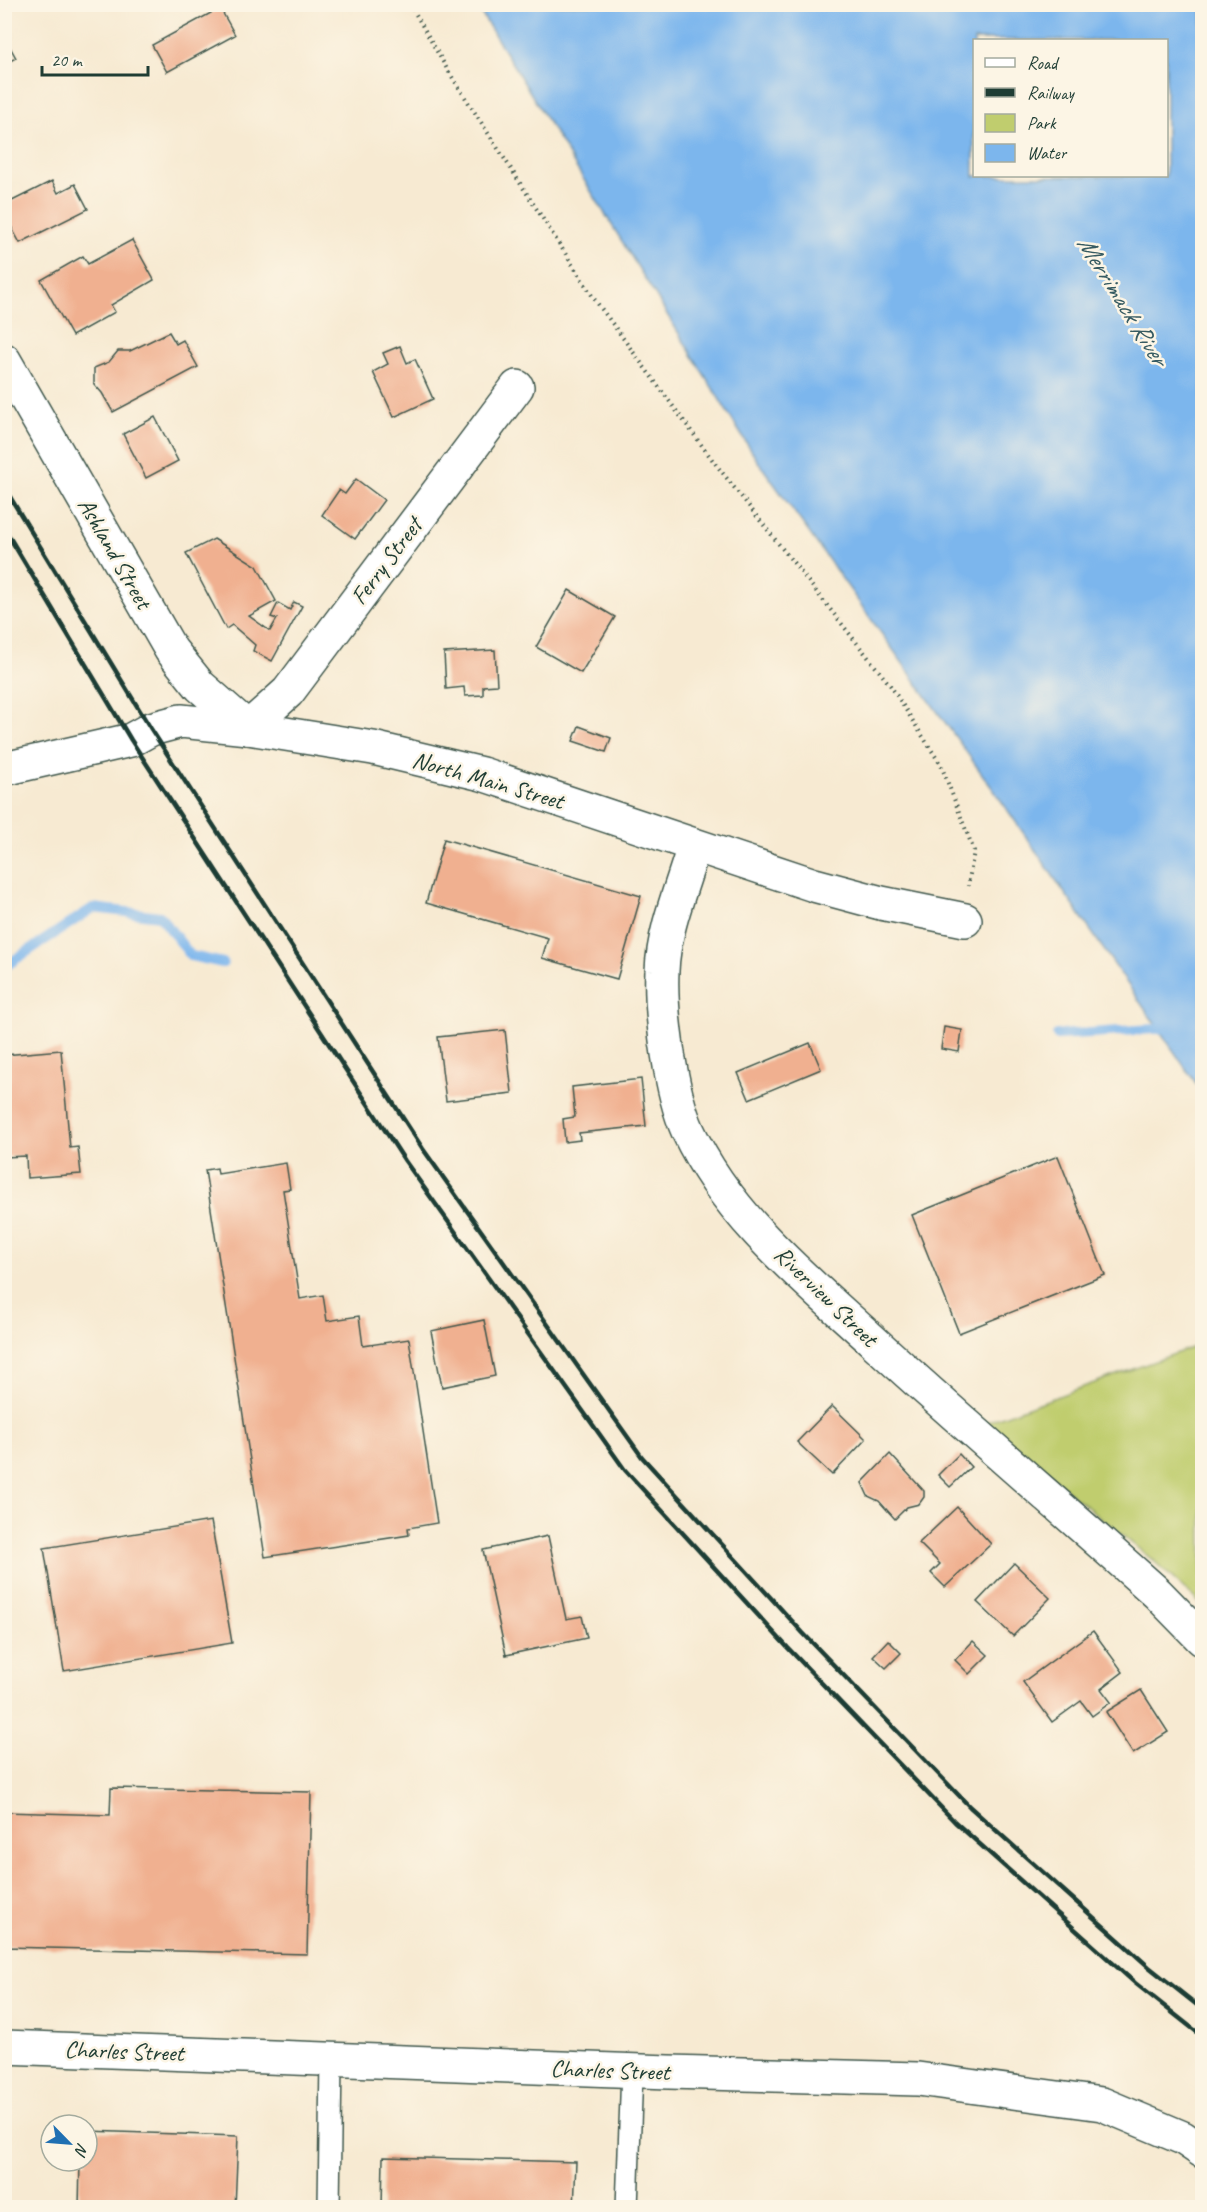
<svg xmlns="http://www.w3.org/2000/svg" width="1207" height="2212" font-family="Caveat,sans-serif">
<rect width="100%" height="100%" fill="#fcf5e5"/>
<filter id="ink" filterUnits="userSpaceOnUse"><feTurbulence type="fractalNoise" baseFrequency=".0167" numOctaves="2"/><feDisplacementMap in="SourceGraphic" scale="12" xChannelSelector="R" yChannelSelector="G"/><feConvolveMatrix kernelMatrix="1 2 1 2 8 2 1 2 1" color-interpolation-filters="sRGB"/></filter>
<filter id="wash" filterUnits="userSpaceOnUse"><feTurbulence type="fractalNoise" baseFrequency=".008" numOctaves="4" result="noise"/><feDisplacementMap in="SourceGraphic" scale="24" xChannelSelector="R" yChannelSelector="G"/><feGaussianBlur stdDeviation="1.35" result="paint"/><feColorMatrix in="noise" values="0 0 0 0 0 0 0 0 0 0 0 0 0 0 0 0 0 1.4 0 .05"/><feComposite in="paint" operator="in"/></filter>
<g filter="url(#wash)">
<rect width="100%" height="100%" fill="#f7ead2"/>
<polygon fill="#c0cd6e" stroke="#708551" stroke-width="1.5" points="1202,1344 1202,1605 1155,1562 984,1423"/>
<path fill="#7cb6ed" stroke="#4e7a90" stroke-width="1.5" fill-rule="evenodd" d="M476,5H1202V1092L1000,799L757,460ZM974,40H1166V176H974Z"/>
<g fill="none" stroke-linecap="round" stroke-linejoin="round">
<g stroke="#7cb6ed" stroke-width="10">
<polyline points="4,967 93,908 160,916 191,956 223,963"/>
<polyline points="1057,1035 1170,1028"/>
</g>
</g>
<g id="blocks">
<g fill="#f0b090">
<polygon points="220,8 235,35 167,72 152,45"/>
<polygon points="4,36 16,58 4,64"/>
<polygon points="52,181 58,193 75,184 88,209 20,243 4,213 4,205"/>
<polygon points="132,240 154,280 111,305 115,312 72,336 41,280 83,256 88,264"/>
<polygon points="169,332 176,344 183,340 198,367 113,412 102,393 94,384 94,368 109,362 118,351 130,351"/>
<polygon points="400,346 407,363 415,359 433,399 394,417 373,372 388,364 383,353"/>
<polygon points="155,417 178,461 146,478 123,434"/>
<polygon points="356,479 384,500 355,539 322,515 339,490 345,494"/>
<polygon points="214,539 257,566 276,601 249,616 270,631 277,619 271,617 278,603 290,610 294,602 302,606 272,661 253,651 255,645 232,625 226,629 186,553"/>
<polygon points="569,590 615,617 581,673 536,647"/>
<polygon points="495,650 497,685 483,686 483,695 465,696 464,687 446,689 444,653"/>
<polygon points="579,726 611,738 606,752 573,741"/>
<polygon points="444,839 641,896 617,979 542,958 548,938 426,903"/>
<polygon points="944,1027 962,1030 959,1052 941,1049"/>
<polygon points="505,1030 512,1093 446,1101 438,1037"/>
<polygon points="810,1043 821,1069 749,1099 738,1073"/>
<polygon points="61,1050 70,1148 78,1147 81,1174 27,1178 26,1156 4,1157 4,1055"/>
<polygon points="641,1079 646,1126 579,1133 580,1140 565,1142 563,1119 575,1117 572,1087"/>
<polygon points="1058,1156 1105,1275 959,1333 912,1215"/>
<polygon points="286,1163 290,1189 283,1190 300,1299 323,1295 327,1321 359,1316 363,1346 409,1339 437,1523 408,1528 409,1535 265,1557 205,1170 217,1168 218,1174"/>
<polygon points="484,1320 495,1376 442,1387 431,1331"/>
<polygon points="832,1406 866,1439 832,1475 797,1442"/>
<polygon points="890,1454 924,1491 924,1497 919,1504 907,1507 895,1519 879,1501 868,1496 862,1483"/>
<polygon points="959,1454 971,1467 950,1487 938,1475"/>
<polygon points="957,1507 991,1544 945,1587 931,1573 940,1564 919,1543"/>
<polygon points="211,1521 232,1643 64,1671 44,1548"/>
<polygon points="548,1536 566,1619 582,1616 587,1638 506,1655 483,1550"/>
<polygon points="1014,1563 1050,1598 1013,1636 977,1602"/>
<polygon points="1093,1631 1123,1672 1101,1689 1111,1702 1092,1716 1081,1701 1052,1722 1023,1682"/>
<polygon points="888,1640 901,1653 886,1668 873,1656"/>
<polygon points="973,1641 988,1655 969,1674 955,1660"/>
<polygon points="1141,1690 1168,1732 1133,1754 1106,1712"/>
<polygon points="111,1788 311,1792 307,1954 4,1947 4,1812 110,1815"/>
<polygon points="87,2131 238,2136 235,2208 79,2208 80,2161 87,2161"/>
<polygon points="383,2157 576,2162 574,2208 382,2208"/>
</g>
</g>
</g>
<g filter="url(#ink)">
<use href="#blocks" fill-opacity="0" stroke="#3f574c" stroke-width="1.5"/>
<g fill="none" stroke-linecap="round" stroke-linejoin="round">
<defs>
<g id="lane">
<polyline points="329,2208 331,2059"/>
<polyline points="627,2208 632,2070"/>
</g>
<g id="street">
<polyline points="4,360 171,650 200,686 248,728"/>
<polyline points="248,728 288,692 517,387"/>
<polyline points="4,769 131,740 151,729 181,721 248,728 373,748 482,774 814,885 881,903 965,920"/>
<path d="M694,846C683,884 663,931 662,971C660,1013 671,1094 688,1131C728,1217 805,1279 874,1342C967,1427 1063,1509 1157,1593L1202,1639"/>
<polyline points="4,2047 669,2072 918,2079 1102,2104 1183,2138 1202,2151"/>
</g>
</defs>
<use href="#lane" stroke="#3f574c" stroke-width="24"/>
<use href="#street" stroke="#3f574c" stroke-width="36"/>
<polyline stroke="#3f574c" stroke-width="4" stroke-dasharray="1.5 4.5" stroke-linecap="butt" points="410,4 447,69 595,300 714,462 890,685 941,765 974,851 968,886"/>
<use href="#lane" stroke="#fff" stroke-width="21"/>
<use href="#street" stroke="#fff" stroke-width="33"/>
<g stroke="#1f3d34" stroke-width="4.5">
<polyline points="4,487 151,729 423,1149 642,1457 803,1633 970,1807 1149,1967 1202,2009"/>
<polyline points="4,528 131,740 405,1161 625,1470 788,1648 955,1822 1135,1983 1202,2036"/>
</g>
</g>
</g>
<g text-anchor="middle" stroke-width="5" stroke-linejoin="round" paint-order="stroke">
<g font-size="24" fill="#1f3d34" stroke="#fcf5e5">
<text transform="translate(115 553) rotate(60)" y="8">Ashland Street</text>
<text transform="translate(386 561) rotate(-53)" y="8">Ferry Street</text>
<text transform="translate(488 780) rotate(16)" y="8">North Main Street</text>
<text transform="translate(826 1296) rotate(44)" y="8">Riverview Street</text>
<text transform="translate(124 2051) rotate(2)" y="8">Charles Street</text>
<text transform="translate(610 2070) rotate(2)" y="8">Charles Street</text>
</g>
<g font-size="26" font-style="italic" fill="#365b62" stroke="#fcf5e5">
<text transform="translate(1123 300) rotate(58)" y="9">Merrimack River</text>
</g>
</g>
<rect width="1207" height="2212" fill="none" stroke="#fcf5e5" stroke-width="24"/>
<rect x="973" y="39" width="195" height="138" fill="#fcf5e5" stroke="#a4ab9e" stroke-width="1.5"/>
<rect x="985" y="58" width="30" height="9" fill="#ffffff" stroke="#a4ab9e" stroke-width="1.5"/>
<text x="1027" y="69" font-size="18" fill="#1f3d34">Road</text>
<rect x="985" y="88" width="30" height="9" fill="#1f3d34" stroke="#a4ab9e" stroke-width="1.5"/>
<text x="1027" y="99" font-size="18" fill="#1f3d34">Railway</text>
<rect x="985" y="114" width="30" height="18" fill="#c0cd6e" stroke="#a4ab9e" stroke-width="1.5"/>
<text x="1027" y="129" font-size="18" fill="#1f3d34">Park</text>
<rect x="985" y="144" width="30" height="18" fill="#7cb6ed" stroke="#a4ab9e" stroke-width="1.5"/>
<text x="1027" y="159" font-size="18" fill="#1f3d34">Water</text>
<g transform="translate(69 2143) rotate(115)"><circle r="28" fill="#fcf5e5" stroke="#a4ab9e" stroke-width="1.5"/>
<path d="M0-4.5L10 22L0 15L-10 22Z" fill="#1f6fb2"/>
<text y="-9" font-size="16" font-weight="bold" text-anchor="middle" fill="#1f3d34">N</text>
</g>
<path d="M42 66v9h106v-9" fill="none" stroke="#1f3d34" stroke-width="3"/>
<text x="51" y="66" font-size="18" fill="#1f3d34" stroke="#fcf5e5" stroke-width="4.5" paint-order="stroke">20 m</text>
</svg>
